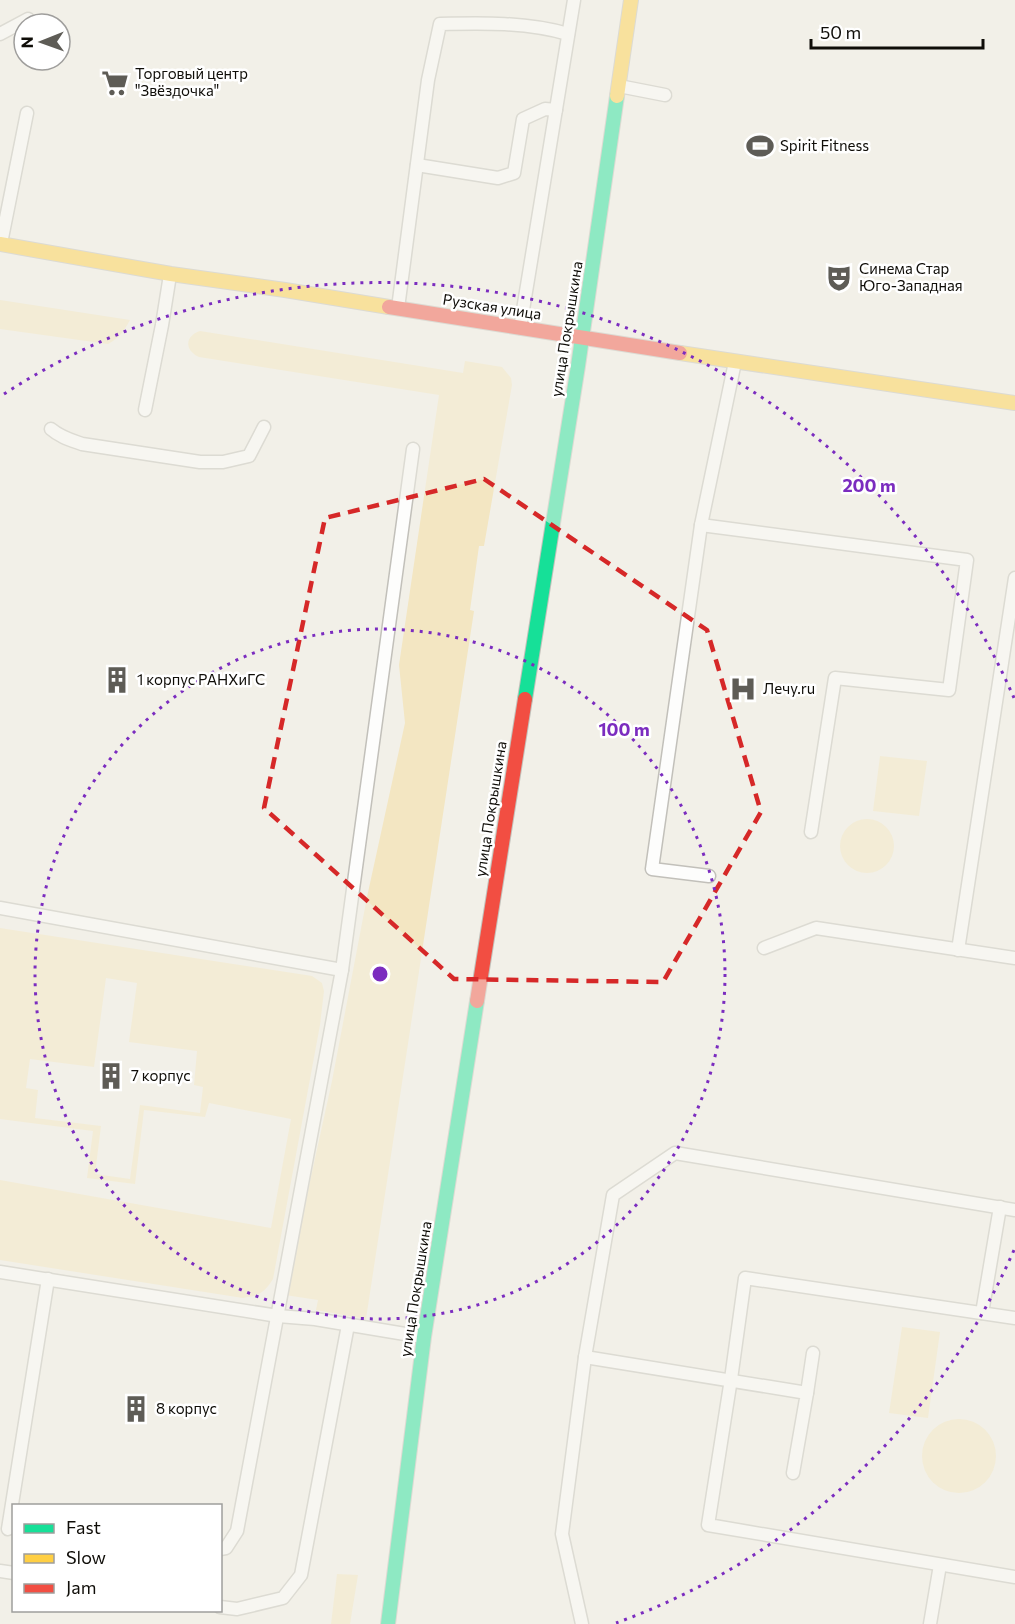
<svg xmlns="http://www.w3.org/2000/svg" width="1015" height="1624" font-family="Commissioner,sans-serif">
<rect width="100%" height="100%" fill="#f2f0e8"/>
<g fill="#f3e6c2" fill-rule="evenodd">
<path d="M0,300L130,320C124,331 119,338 108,344L0,329Z"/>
<path d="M200,331L463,373L465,361L502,367L511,378L512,385L484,546H479L470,610L474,611L366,1319L316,1310L318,1300L285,1295L332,1081L367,897L405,723L399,665L439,395L199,357C184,350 185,336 200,331Z"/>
<polygon points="880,756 927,761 919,816 873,811"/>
<circle cx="867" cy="846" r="27"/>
<path d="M0,928L312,976L322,983L324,991L320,1025L273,1279C265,1292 259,1296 243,1298L0,1260V1180L271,1228L291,1119L209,1103L205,1117L144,1110L135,1184L87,1178L93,1131L0,1119ZM106,978L137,983L129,1042L197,1051L194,1085L203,1087L200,1113L140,1105L130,1179L95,1174L101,1126L35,1118L38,1090L26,1088L30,1059L94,1067Z"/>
<polygon points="902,1327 940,1332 928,1418 889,1413"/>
<circle cx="959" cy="1456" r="37"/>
<polygon points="337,1574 358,1575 350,1624 331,1624"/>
</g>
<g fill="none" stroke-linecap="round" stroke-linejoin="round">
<defs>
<g id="lane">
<polyline points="0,34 28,19"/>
<polyline points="619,86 665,95"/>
<polyline points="417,165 498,178 514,173 523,119 545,109 556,110"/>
<polyline points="1,243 27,113"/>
<path d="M398,308L428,80L440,24C483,23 527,22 568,34"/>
<polyline points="520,328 574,0"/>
<polyline points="145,410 162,325 170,275"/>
<path d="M51,429C60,437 71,440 82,444L200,462H223L249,456L264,427"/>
<polyline points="701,525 967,560 949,690 835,678 811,832"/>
<polyline points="709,876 652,869 701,525 735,362"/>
<polyline points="0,908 342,970 237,1531 226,1548 220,1549"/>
<polyline points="764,948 816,928 1015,958"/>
<polyline points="958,950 1015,578"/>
<polyline points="342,970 413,449"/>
<polyline points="0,1272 278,1316 315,1319 423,1337"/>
<polyline points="982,1313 1000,1207"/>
<polyline points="1015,1318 745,1278 731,1379 708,1525 1015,1577"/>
<polyline points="585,1357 807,1393 793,1473"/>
<polyline points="807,1393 813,1353"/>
<polyline points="8,1529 48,1279"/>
<polyline points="0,1571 14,1573"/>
<polyline points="220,1607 237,1609 283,1598 301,1575 348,1325"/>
<polyline points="582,1624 562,1534 585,1357 613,1195 675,1153 1015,1210"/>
<polyline points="930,1624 940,1565"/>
</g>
<g id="fast">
<polyline points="525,699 578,366 617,96"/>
<polyline points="388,1624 424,1337 477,1001"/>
</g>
<g id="slow">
<polyline points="617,96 631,0"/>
<polyline points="0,244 171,274 285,290 389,307"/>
<polyline points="680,353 1015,403"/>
</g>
<g id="jam">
<polyline points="389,307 680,353"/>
<polyline points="477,1001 525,699"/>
</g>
</defs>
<use href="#lane" stroke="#c2c0ba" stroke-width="15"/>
<use href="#fast" stroke="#c2c0ba" stroke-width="16"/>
<use href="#slow" stroke="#c2c0ba" stroke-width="16"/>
<use href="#jam" stroke="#c2c0ba" stroke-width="16"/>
<use href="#lane" stroke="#fdfdfc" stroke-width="12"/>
<use href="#fast" stroke="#16e098" stroke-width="14"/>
<use href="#slow" stroke="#ffcf43" stroke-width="14"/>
<use href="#jam" stroke="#f24e42" stroke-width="14"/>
</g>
<path d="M0 0H1015V1624H0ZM484,479L707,630L761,812L663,982L454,979L264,808L325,518Z" fill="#f2f0e8" fill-opacity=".55" fill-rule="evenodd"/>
<path fill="none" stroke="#d62828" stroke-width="4.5" stroke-dasharray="12 8" stroke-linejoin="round" d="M484,479L707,630L761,812L663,982L454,979L264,808L325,518Z"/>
<g fill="none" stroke="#7b2cbf" stroke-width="3" stroke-dasharray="3 6">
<circle cx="380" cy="974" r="345"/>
<path d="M1014 1250A691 691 0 0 1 616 1623M4 394A691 691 0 0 1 1014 698"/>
</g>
<defs>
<symbol id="supermarket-bare" viewBox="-9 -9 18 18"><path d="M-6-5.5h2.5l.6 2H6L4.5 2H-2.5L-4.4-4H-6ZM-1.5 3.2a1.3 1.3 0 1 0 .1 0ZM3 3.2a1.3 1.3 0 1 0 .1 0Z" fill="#5e5c56" stroke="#fff" stroke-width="2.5" paint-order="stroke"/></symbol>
<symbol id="stadium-bare" viewBox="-9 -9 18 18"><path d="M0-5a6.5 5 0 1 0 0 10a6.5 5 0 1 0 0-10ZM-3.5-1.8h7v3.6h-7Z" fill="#5e5c56" stroke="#fff" stroke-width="2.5" paint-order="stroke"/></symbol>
<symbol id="theatre-bare" viewBox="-9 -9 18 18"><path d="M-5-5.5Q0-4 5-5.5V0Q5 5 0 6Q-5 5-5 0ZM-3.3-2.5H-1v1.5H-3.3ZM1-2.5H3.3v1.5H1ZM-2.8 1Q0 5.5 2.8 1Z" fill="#5e5c56" stroke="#fff" stroke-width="2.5" paint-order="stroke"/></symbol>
<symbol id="building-bare" viewBox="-9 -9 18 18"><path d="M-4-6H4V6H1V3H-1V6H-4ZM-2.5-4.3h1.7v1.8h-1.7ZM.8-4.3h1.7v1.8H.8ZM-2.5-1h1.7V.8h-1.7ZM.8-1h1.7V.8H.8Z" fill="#5e5c56" stroke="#fff" stroke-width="2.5" paint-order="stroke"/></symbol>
<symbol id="hospital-bare" viewBox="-9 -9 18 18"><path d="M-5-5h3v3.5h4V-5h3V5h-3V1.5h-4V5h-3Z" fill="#5e5c56" stroke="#fff" stroke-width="2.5" paint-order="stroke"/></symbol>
</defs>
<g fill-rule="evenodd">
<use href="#supermarket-bare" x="96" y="64" width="38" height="38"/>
<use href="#stadium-bare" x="741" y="127" width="38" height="38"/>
<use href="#theatre-bare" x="820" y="259" width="38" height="38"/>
<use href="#building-bare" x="98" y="661" width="38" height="38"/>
<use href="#hospital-bare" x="724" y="670" width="38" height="38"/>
<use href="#building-bare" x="92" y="1057" width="38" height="38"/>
<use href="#building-bare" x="117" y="1390" width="38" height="38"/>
</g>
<g text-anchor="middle" stroke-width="5" stroke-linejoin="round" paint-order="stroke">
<g font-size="15" fill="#0f0d08" stroke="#fff" text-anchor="start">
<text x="135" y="79">Торговый центр<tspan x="135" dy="17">"Звёздочка"</tspan></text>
<text x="780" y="151">Spirit Fitness</text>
<text x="859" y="274">Синема Стар<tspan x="859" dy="17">Юго-Западная</tspan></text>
<text x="137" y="685">1 корпус РАНХиГС</text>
<text x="763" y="694">Лечу.ru</text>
<text x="131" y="1081">7 корпус</text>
<text x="156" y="1414">8 корпус</text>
</g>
<g font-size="15" fill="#0f0d08" stroke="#fff">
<text transform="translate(492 307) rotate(9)" y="5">Рузская улица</text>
<text transform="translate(567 329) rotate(-81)" y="5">улица Покрышкина</text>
<text transform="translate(491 809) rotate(-81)" y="5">улица Покрышкина</text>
<text transform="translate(416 1289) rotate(-81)" y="5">улица Покрышкина</text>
</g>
</g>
<circle cx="380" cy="974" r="9" fill="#7b2cbf" stroke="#fff" stroke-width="3"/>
<g font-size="18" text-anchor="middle" font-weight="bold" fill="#7b2cbf" stroke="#fff" stroke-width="5" stroke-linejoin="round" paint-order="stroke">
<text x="869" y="492">200 m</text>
<text x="624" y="736">100 m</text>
</g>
<rect x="12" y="1504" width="210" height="108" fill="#ffffff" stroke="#9f9e9c" stroke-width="1.5"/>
<rect x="24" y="1524" width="30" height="9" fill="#16e098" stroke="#9f9e9c" stroke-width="1.5"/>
<text x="66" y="1534" font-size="18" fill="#0f0d08">Fast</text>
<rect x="24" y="1554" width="30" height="9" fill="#ffcf43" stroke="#9f9e9c" stroke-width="1.5"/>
<text x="66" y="1564" font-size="18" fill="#0f0d08">Slow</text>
<rect x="24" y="1584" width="30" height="9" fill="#f24e42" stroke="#9f9e9c" stroke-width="1.5"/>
<text x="66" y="1594" font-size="18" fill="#0f0d08">Jam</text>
<g transform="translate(42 42) rotate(269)"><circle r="28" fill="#ffffff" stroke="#9f9e9c" stroke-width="1.5"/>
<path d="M0-4.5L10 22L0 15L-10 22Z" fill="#5e5c56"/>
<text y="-9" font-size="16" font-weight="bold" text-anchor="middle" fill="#0f0d08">N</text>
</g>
<path d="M811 39v9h172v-9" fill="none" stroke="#0f0d08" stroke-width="3"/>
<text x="820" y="39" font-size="18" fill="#0f0d08" stroke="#ffffff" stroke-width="4.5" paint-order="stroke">50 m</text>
</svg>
